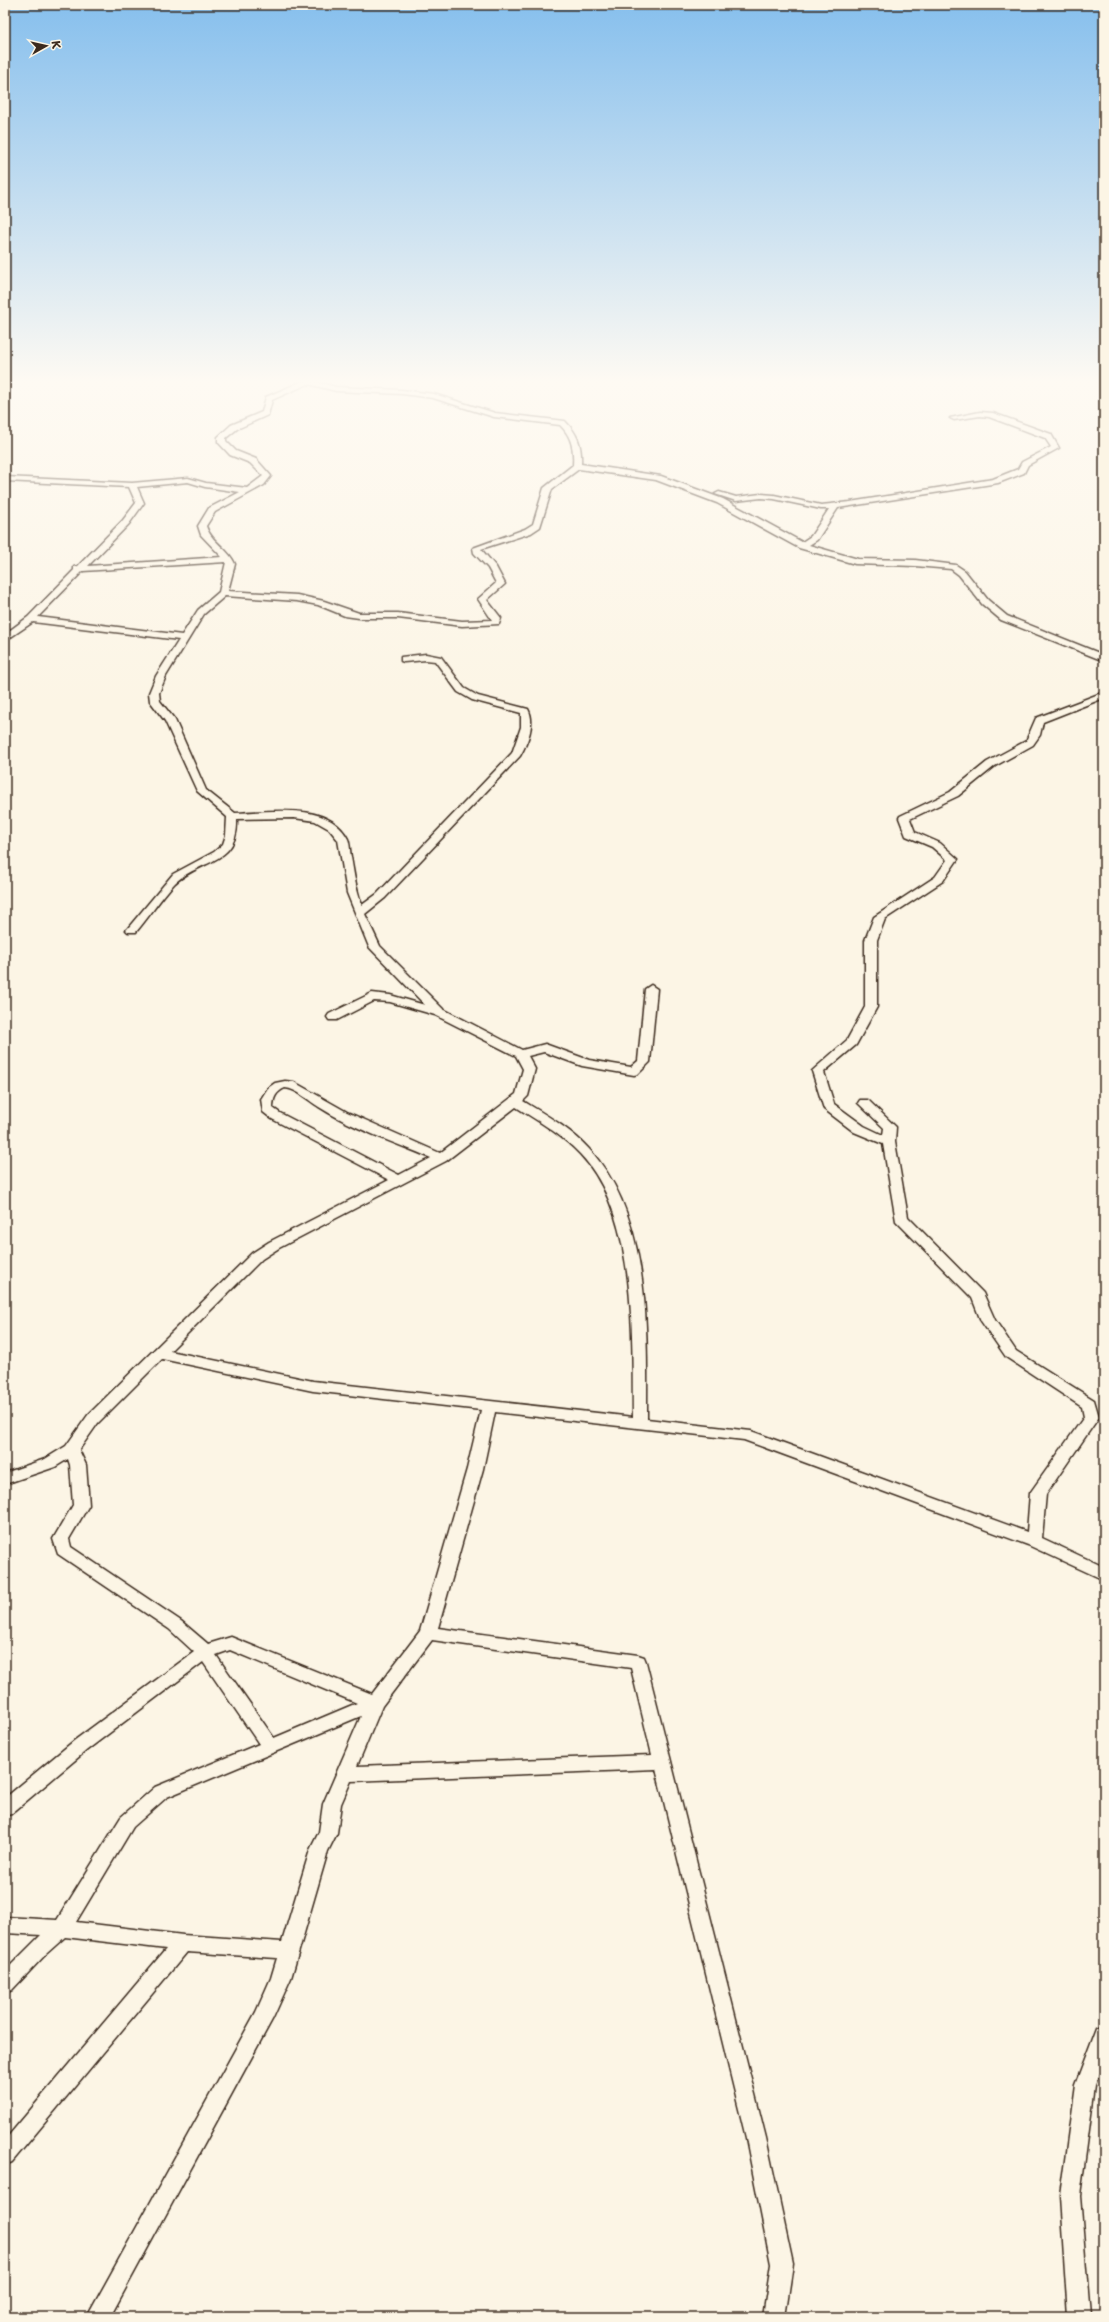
<svg xmlns="http://www.w3.org/2000/svg" width="1109" height="2322" font-family="'Playpen Sans',sans-serif">
<rect width="100%" height="100%" fill="#fcf5e5"/>
<filter id="ink" filterUnits="userSpaceOnUse"><feTurbulence type="fractalNoise" baseFrequency=".025" numOctaves="2"/><feDisplacementMap in="SourceGraphic" scale="8" xChannelSelector="R" yChannelSelector="G"/><feConvolveMatrix kernelMatrix="1 2 1 2 8 2 1 2 1" color-interpolation-filters="sRGB"/></filter>
<g filter="url(#ink)">
<g fill="none" stroke-linecap="round" stroke-linejoin="round">
<defs>
<g id="street">
<path d="M303,381H313L336,387L402,390L434,394L495,413L565,421C578,434 582,446 581,464L661,476L723,499L802,542L811,536L829,509H821L774,499L761,498L736,501L715,494L719,492L736,497L761,494L774,495L821,505L850,502L993,479L1018,469L1022,462L1051,447L1045,438L989,417L980,416L954,420L950,418L980,412L993,413L1051,434L1059,448L1028,465L1024,473L998,483L838,508L817,540L809,545L858,559L915,560L956,565L965,571L988,600L1007,616L1104,655V661L1001,620L982,604L959,575L951,569L915,566L855,564L799,548L717,503L656,480L579,469L552,489L540,527L531,533L481,549L496,567L505,584L487,600L501,618L499,624L462,626L398,618H359L345,616L318,605L297,601L225,596L204,614L166,676L159,693L160,701L175,720L206,790L235,813C269,812 329,801 348,839C350,844 350,852 351,857C354,874 356,890 362,905L377,894L512,753L521,727V713L472,700L458,692L435,661L426,660L404,662L401,661V657L426,654L441,657L464,688L478,696L528,709C536,723 527,744 520,756L385,898L365,914L380,946L443,1009L522,1050L545,1044L589,1060L631,1067L638,1061L645,989L651,985L657,989L650,1062L638,1074L634,1075L582,1066L544,1052L528,1056L535,1069L528,1096L523,1101C546,1115 571,1129 589,1149C652,1217 647,1332 647,1419L751,1431L1027,1532L1030,1493L1084,1417L1082,1407L1006,1357L981,1321L972,1298L896,1221L883,1144L854,1132L824,1109L812,1071L847,1040L865,1007V940L874,917L935,877L947,860L932,847L906,836L899,818L900,816L950,792L987,762L1026,741L1036,718L1104,692V698L1043,722L1040,735L1033,745L995,766L958,796L910,819L915,832L940,843L958,859L943,881L885,919L877,940V1007L856,1045L824,1072L834,1104L864,1126L883,1135L884,1128L858,1103L860,1100H868L896,1127L895,1142L908,1217L983,1293L995,1320L1016,1351L1094,1400L1099,1417L1046,1494L1042,1538L1104,1567V1580L1028,1545L744,1440L495,1412L483,1469L438,1628L638,1655L644,1657L646,1662L766,2138L793,2264L785,2317H763L771,2264L746,2138L656,1769L351,1781L341,1804L337,1833L328,1851L291,1978L273,2018L110,2317H87L256,2012L271,1978L277,1958L187,1952L12,2162L5,2165V2140L166,1949L65,1937L46,1954L12,1990L5,1993V1971L41,1935L5,1933V1917L57,1920L121,1817L155,1787L259,1744L203,1662L87,1750L11,1814L5,1816V1798L75,1740L194,1652L169,1629L58,1554L53,1539L73,1505L70,1465L68,1459L55,1467L5,1484V1473L45,1459L66,1446L88,1415L252,1253L269,1242L389,1180L272,1119L263,1112L261,1099L268,1088L275,1083L285,1081L294,1082L347,1112L440,1153L516,1094L523,1069L516,1056L435,1015L390,1002L374,1001L337,1020H329L327,1017L329,1014L372,993L390,995L425,1005L369,947L347,893L338,840L329,829L315,821L294,818L237,819C239,865 200,859 174,884C160,899 149,917 136,932H128L126,930L128,928L173,874L214,852L223,844L226,835L227,817L197,791L165,721L150,701L149,693L156,676L179,640L33,622L5,641V634L28,617L74,570V567L78,566L123,520L136,503L129,487L5,481V477L132,483L188,478L206,483L247,488L263,476L250,463L230,455L218,442V437L231,425L262,412L266,397ZM308,384L336,391L402,394L433,398L494,417L560,425C572,437 574,449 573,465L544,488L533,524L525,529L473,548L474,553L488,568L496,583L478,599L492,620L462,621L398,613H359L324,601L297,595L228,591L235,564C229,549 211,542 206,526L215,512L264,485L271,476L256,459L236,451L226,441V438L237,429L268,415L272,400ZM188,482L205,487L240,492L209,508L198,526L201,535L222,557L88,566L129,524L144,503L137,487ZM226,562L219,592L198,610L182,635L38,617L83,571ZM285,1088C297,1089 309,1101 319,1107C353,1129 394,1142 431,1158L399,1175L280,1113L273,1108C273,1098 276,1092 285,1088ZM516,1107C538,1121 561,1134 580,1154C638,1215 632,1338 633,1417L313,1381L170,1351L262,1259L279,1248L446,1161ZM162,1359L313,1391L481,1410L467,1469L420,1631L372,1694L231,1637L208,1644L181,1621L71,1547L69,1539L89,1505L86,1465L79,1450L98,1423ZM432,1640L631,1668L652,1755L357,1766L382,1706ZM230,1650L357,1703L274,1738L216,1655ZM361,1716L323,1804L319,1832L310,1850L282,1942L183,1935L76,1922L133,1827L167,1797Z"/>
<polygon points="1104,2024 1104,2060 1095,2085 1080,2196 1090,2317 1068,2317 1060,2196 1075,2085 1097,2027"/>
</g>
</defs>
<use href="#street" stroke="#3b2a1e" stroke-width="3"/>
<use href="#street" fill="#fcf5e5" fill-rule="evenodd"/>
</g>
</g>
<linearGradient id="sky" x2="0" y2="1"><stop stop-color="#86bfed"/><stop offset="0.54" stop-color="#fefaf3"/><stop offset="1" stop-color="#fefaf3" stop-opacity="0"/></linearGradient>
<rect width="1109" height="706" fill="url(#sky)"/>
<rect width="1109" height="2322" fill="none" stroke="#fcf5e5" stroke-width="20"/>
<rect x="10" y="10" width="1089" height="2302" fill="none" stroke="#3b2a1e" stroke-width="1.5" filter="url(#ink)"/>
<g transform="translate(46 46) rotate(82)" stroke="#fcf5e5" stroke-width="3" paint-order="stroke">
<path d="M0-3L7 15L0 10L-7 15Z" fill="#3b2a1e"/>
<text y="-6" font-size="11" font-weight="bold" text-anchor="middle" fill="#3b2a1e">K</text>
</g>
</svg>
